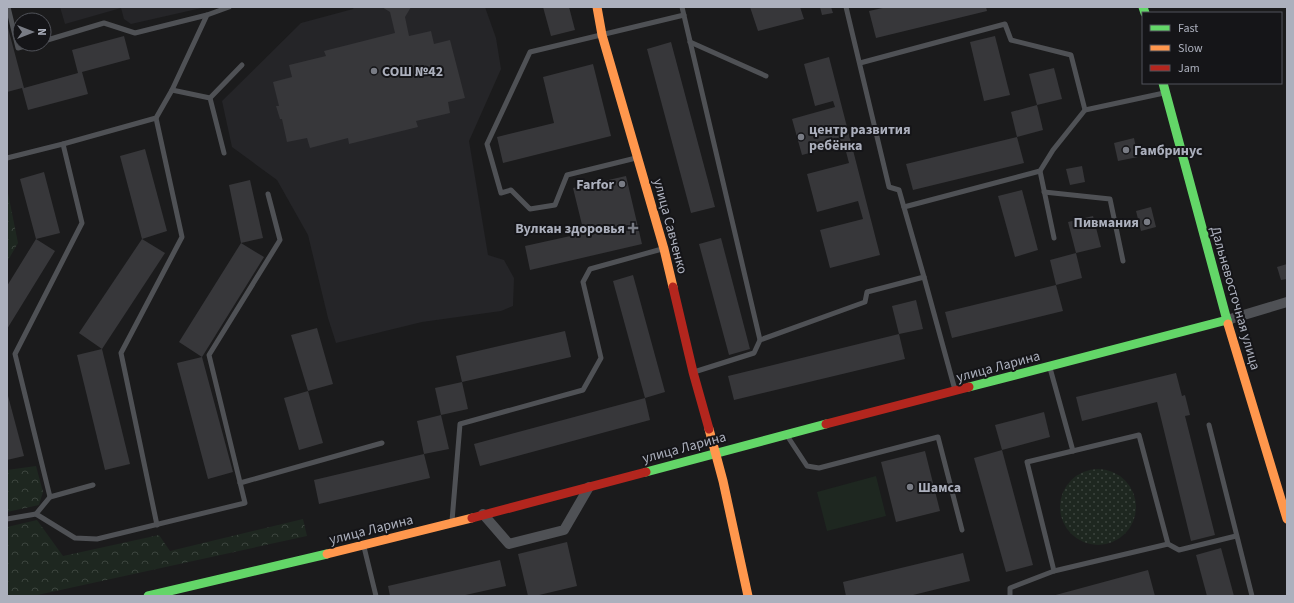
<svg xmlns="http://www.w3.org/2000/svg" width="1294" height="603" font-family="'Source Sans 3',sans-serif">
<defs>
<pattern id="grass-dots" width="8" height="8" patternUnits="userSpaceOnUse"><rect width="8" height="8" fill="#1e2720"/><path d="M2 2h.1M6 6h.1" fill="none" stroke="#3c443e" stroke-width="1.8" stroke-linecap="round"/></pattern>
<pattern id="forest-crowns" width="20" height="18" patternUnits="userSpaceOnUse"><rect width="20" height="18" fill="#1e2720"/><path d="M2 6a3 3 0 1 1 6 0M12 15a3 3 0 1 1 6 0" fill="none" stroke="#3c443e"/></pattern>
</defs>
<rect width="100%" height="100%" fill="#1b1b1c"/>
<g fill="#252528">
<polygon points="60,7 206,7 131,24 124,19 121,8 65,24"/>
<polygon points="354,7 485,7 496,38 501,69 469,141 488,255 504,260 514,278 513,306 501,311 422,322 336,343 328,318 308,235 277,180 232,147 222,101 301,23 353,9"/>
</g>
<circle fill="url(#grass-dots)" cx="1098" cy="507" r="38"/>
<g fill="url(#forest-crowns)">
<polygon points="7,188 18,243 7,262"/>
<polygon points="36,466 43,492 39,505 7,512 7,470"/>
<polygon points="303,519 307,536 33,596 7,596 7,527 37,520 63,556 159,535 170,551"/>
</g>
<polygon fill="#1e2720" points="876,476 886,516 827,531 817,492"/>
<g fill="#37373a">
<polygon points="382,7 411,7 405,17 409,36 431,31 434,44 450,40 465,98 448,102 450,113 416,121 418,127 349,144 348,138 310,148 307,138 287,142 282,119 280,119 276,106 279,106 273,82 292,77 289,65 326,56 324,51 395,33 390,12"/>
<polygon points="543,7 569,7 575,30 551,36"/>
<polygon points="750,7 800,7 804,19 758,31"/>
<polygon points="820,7 831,7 833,13 822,15"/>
<polygon points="887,7 986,7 987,11 876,38 869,11"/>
<polygon points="7,24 24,88 78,73 72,50 124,36 130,59 82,72 88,94 28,110 22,88 7,92"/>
<polygon points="995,36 1010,95 984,101 970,42"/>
<polygon points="671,42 715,207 691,213 647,49"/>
<polygon points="829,57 880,255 830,268 820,230 863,219 858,201 817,212 807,174 849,163 844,144 802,155 792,119 835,107 833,101 815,106 804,64"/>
<polygon points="593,64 611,136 503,163 497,137 554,123 543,77"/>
<polygon points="1054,68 1062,99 1037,105 1029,74"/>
<polygon points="1037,105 1043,130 1017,137 1011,112"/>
<polygon points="1017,137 1024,163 913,190 906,164"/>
<polygon points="1134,138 1138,157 1118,161 1114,143"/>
<polygon points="145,149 167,231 142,239 120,156"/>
<polygon points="1082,166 1085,182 1070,185 1066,169"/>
<polygon points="44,172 60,233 36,239 55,251 7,329 7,286 36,239 20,179"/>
<polygon points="626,176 642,244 530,270 525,246 584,233 573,188"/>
<polygon points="250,180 263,238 241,243 229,185"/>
<polygon points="1022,190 1038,250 1015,257 998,196"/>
<polygon points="1151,207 1156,227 1141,231 1136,211"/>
<polygon points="1093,216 1101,247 1076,253 1082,278 1056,285 1050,260 1076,253 1068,222"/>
<polygon points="721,238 750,349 729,355 699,244"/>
<polygon points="142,239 165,253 102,349 79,333"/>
<polygon points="241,243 264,257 202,357 233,472 208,479 177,363 202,357 179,342"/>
<polygon points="1287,264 1287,279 1281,280 1277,267"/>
<polygon points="633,275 665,392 645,398 613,281"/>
<polygon points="1056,285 1063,311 952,338 945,312"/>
<polygon points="916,300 923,329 899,334 892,306"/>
<polygon points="317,328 333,384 308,391 291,335"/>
<polygon points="565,331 571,357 462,382 456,356"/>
<polygon points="899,334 905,359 734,400 728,376"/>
<polygon points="102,349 130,464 105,470 77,355"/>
<polygon points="1176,373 1182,396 1185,395 1190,415 1185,416 1215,535 1191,541 1157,402 1082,421 1076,397"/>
<polygon points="462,382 468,409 441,415 435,388"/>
<polygon points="308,391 323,443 299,450 284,398"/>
<polygon points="7,392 24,456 7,460"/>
<polygon points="645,398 650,420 480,466 474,444"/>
<polygon points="1044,412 1050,437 1002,450 995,425"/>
<polygon points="441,415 449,449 424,454 417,421"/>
<polygon points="1002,450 1033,565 1006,572 974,458"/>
<polygon points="925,451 940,511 896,522 881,462"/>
<polygon points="424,454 430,478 319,504 314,480"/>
<polygon points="567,542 577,586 535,596 528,596 518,554"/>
<polygon points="1221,548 1234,596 1207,596 1196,555"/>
<polygon points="963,553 970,581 909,596 846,596 843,582"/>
<polygon points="500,560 506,586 461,596 390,596 388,586"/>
<polygon points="1148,570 1155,596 1052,596"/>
</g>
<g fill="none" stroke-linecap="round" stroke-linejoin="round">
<g stroke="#4f5155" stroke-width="5">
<polyline points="8,7 18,48 32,44"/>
<polyline points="682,7 760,340 754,353 694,372"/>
<polyline points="846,7 889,187 899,190 924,277"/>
<polyline points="44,41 104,23 135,33 207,15 229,7"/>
<polyline points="690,42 766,76"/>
<polyline points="860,63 1005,24 1011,40 1071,55 1085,110 1164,93"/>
<polyline points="172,90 210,98 224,153"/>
<polyline points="210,98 242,65"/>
<polyline points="156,118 182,237 121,353 157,525"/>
<polyline points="63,144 82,223 15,354 50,497 93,485"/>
<polyline points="7,158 63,144 156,118 172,90 207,15"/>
<polyline points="636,158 567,175 555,205 530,209 511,190 501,193 487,144 530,52 684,15"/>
<polyline points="1040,171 1054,238"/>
<polyline points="1044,192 1110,199 1123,261"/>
<polyline points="904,207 1040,171 1053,150 1085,110"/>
<polyline points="760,340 865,302 867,292 924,277 955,390"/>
<polyline points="1050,368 1073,451"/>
<polyline points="1209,425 1252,596"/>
<polyline points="786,434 807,466 819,468 938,437 962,530"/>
<polyline points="240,483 382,443"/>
<polyline points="36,514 50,497"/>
<polyline points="7,519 36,514 75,538 97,539 245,503 209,355 280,240 268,194"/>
<polyline points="452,521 460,424 583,390 601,358 583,282 590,269 662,249"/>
<polyline points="364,547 376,596"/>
<polyline points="1054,571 1168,544"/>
<polyline points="1010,596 1010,588 1054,571 1027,462 1139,435 1168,544 1179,550 1236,536"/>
</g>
<g stroke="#4f5155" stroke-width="10">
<polyline points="1227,320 1287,302"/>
<polyline points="483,514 509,544 564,530 589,487"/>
</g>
<g stroke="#63d668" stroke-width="9">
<polyline points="1143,7 1145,13"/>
<polyline points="1163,83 1228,324"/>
<polyline points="969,387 1227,320"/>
<polyline points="646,472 826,424"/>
<polyline points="148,596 327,554"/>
</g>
<g stroke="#ff974d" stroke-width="9">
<polyline points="597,7 602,35 664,249 673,287"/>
<polyline points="1228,324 1287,519"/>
<polyline points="709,429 723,481 748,596"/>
<polyline points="327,554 472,518"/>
</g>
<g stroke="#b3261e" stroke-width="9">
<polyline points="673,287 693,372 709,429"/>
<polyline points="826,424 969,387"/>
<polyline points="472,518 646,472"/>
</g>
</g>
<g fill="#797c85" stroke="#151518" stroke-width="1.5">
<circle cx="374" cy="71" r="4"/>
<circle cx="801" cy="137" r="4"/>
<circle cx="1126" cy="150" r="4"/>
<circle cx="622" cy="184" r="4"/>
<circle cx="1147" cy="222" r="4"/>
<path d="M631 222h4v4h4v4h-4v4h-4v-4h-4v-4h4z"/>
<circle cx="910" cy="487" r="4"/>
</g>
<g text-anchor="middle" stroke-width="4" stroke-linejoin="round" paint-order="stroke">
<g font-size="14" font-weight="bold" fill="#acb0bd" stroke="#151518" text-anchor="start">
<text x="382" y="76">СОШ №42</text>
<text x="809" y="134">центр развития<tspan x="809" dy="16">ребёнка</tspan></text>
<text x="1134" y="155">Гамбринус</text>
<text x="614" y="189" text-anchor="end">Farfor</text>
<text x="1139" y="227" text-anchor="end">Пивмания</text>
<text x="625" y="233" text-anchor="end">Вулкан здоровья</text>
<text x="918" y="492">Шамса</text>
</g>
<g font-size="14" fill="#acb0bd" stroke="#151518">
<text transform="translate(671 226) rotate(75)" y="5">улица Савченко</text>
<text transform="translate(1236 298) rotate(74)" y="5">Дальневосточная улица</text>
<text transform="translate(998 366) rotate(-15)" y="5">улица Ларина</text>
<text transform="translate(684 447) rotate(-15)" y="5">улица Ларина</text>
<text transform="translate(371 529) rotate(-14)" y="5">улица Ларина</text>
</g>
</g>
<rect width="1294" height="603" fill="none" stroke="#acb0bd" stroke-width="16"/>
<rect x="1142" y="12" width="140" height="72" fill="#151518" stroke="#51535a"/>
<rect x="1150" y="25" width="20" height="6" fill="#63d668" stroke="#51535a"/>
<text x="1178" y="32" font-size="12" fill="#acb0bd">Fast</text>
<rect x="1150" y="45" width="20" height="6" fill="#ff974d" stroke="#51535a"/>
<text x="1178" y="52" font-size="12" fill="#acb0bd">Slow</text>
<rect x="1150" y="65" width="20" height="6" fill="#b3261e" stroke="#51535a"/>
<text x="1178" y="72" font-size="12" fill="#acb0bd">Jam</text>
<g transform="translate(32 32) rotate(90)"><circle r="19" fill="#151518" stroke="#51535a"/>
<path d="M0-3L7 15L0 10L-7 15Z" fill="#797c85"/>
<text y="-6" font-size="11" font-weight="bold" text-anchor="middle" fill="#acb0bd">N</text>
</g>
</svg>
